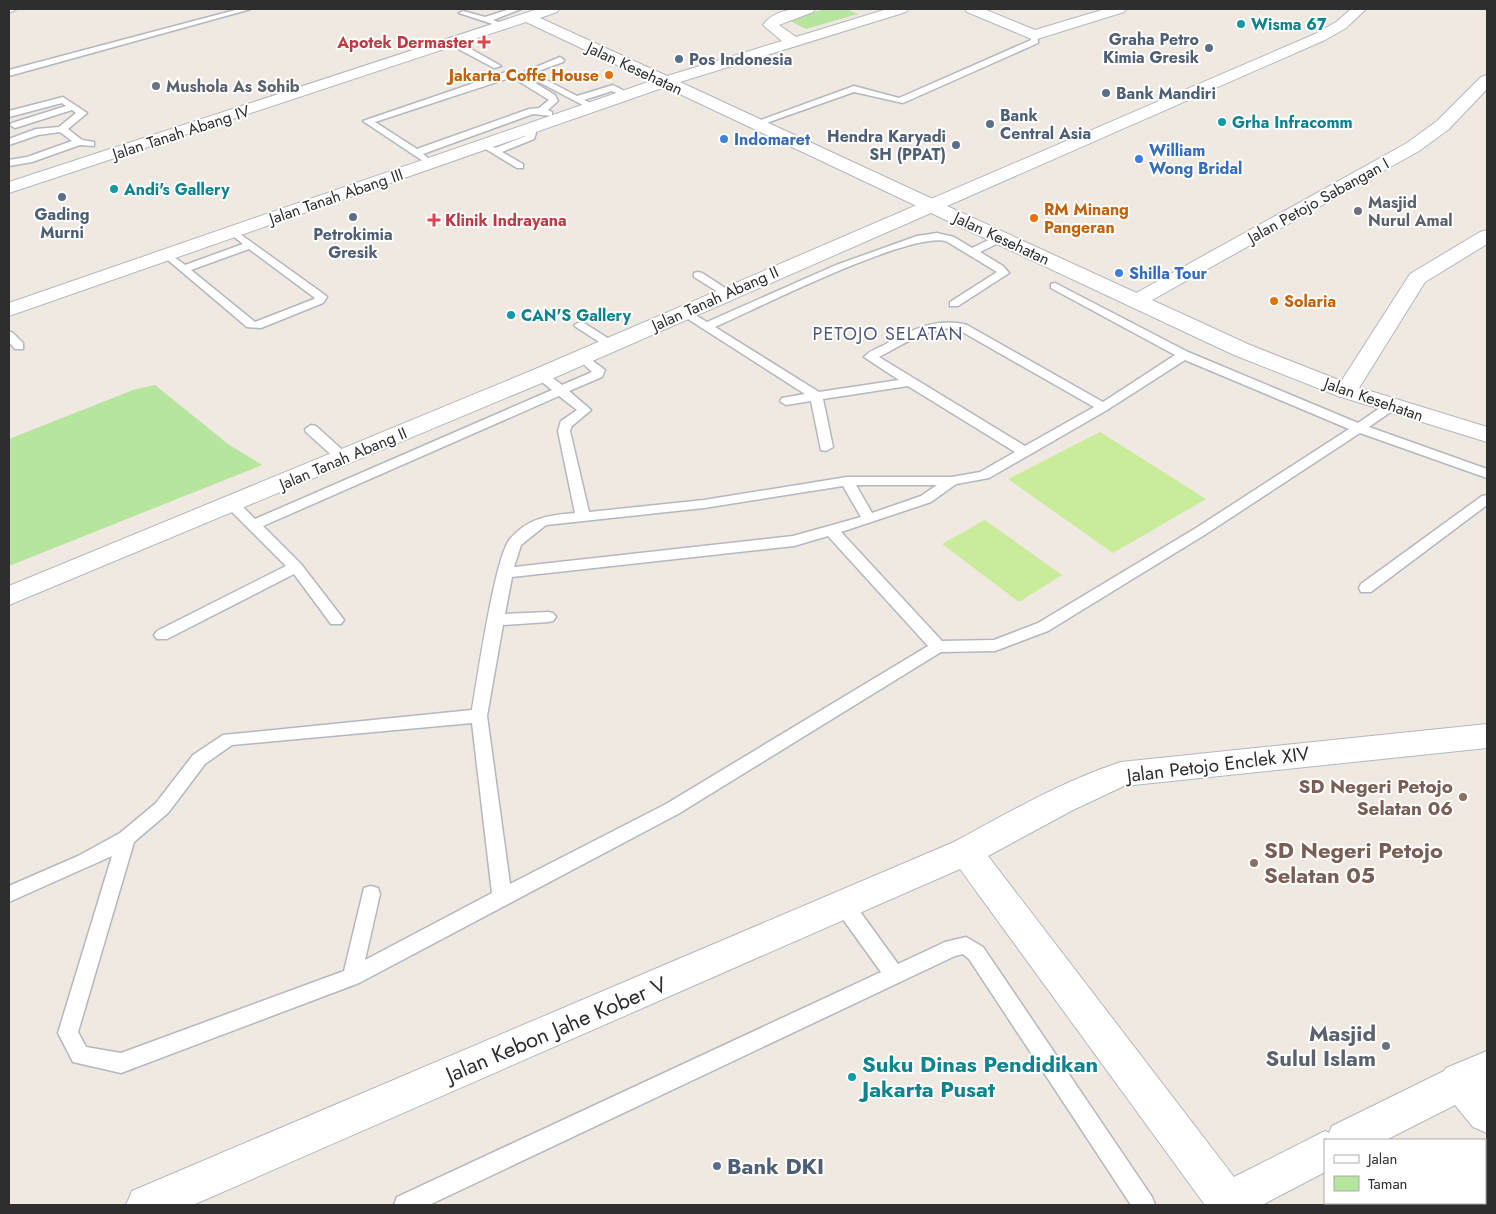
<svg xmlns="http://www.w3.org/2000/svg" width="1496" height="1214" font-family="Jost,sans-serif">
<rect width="100%" height="100%" fill="#efe9e1"/>
<g fill="#b6e59e">
<polygon points="826,9 846,9 858,14 806,29 786,19"/>
<polygon points="155,385 228,444 262,465 9,566 9,439 133,390"/>
</g>
<g fill="#c9ec9a">
<polygon points="1100,432 1206,499 1113,553 1008,479"/>
<polygon points="985,520 1062,575 1019,602 942,544"/>
</g>
<g fill="none" stroke-linecap="round" stroke-linejoin="round">
<defs>
<g id="service">
<polygon points="239,9 251,9 9,76 9,70"/>
<polygon points="510,9 521,9 493,20 506,25 502,27 459,13 463,11 485,17"/>
<polygon points="1031,33 1037,33 1038,43 903,103 854,92 758,126 750,124 854,86 899,98 1031,40"/>
<polygon points="449,40 455,40 501,66 494,68 449,44"/>
<polygon points="560,57 564,60 563,62 533,73 577,96 613,85 632,95 628,98 612,91 584,100 595,105 595,109 592,110 522,73"/>
<path d="M509,71L517,72L555,95L558,101L548,110L552,112V116L533,114L423,154L428,158L423,161L363,121ZM512,77L549,100L539,108L529,109L417,149L375,122Z"/>
<polygon points="63,97 87,113 68,129 82,140 94,142 94,146 80,145 32,162 9,166 9,160 27,157 72,141 60,132 38,135 9,145 9,139 36,129 59,127 76,113 72,110 15,128 10,125 12,123 66,106 62,103 9,117 9,111"/>
<polygon points="525,127 531,127 536,133 534,139 502,152 523,164 523,168 517,168 484,148 489,145 495,148 526,136"/>
<path d="M233,229L325,295L327,297L323,303L261,328L247,327L162,255L167,252L185,265L243,244L228,232ZM249,249L315,298L314,299L255,322L191,270Z"/>
<path d="M937,233L954,237L972,248L997,236H1005V240L980,252L1003,266L1009,273L958,306H950V302L997,272L946,241C908,232 758,308 715,327L819,392L899,380L864,357C869,351 878,348 884,345C911,330 936,317 967,325L1103,402L1175,355L1051,288V284L1055,283L1188,352L1358,423L1387,403H1395L1397,406L1395,409L1369,427L1487,469V478L1360,433L1206,534L1048,631L995,651L941,652L678,814L359,983L121,1073L73,1062L58,1033L112,856L9,902V886L78,856L120,833L156,803L193,755L223,735L472,710C477,681 495,556 510,539C528,518 549,515 575,513L558,431L561,421L577,410L559,396L263,526L301,564L341,616L344,620L341,624H331L294,574L167,639H157L154,635L157,631L286,566L228,508L226,505L228,502H238L255,519L552,390L537,378L535,375L537,372H545L562,385L592,372L576,357L582,353L605,370L602,377L569,391L591,410L572,426L570,431L589,512L704,500L847,477H952L980,472L1015,452L908,386L823,399L833,447L826,451L821,450L811,401L786,405L780,401L782,398L805,394L677,312L679,310H687L707,322L836,265L917,236ZM951,328L959,330L1094,407L1025,446L879,357C902,345 924,330 951,328ZM1185,360L1349,429L1196,528L1038,623L994,640L942,641L841,532L931,502L956,484L989,478L1107,410ZM856,485H937L921,496L872,513ZM843,486L861,517L793,536L514,567L521,545L546,525L704,508ZM828,536L928,646L666,804L510,884L487,716L503,625L548,622L553,621L556,617L553,613L548,612L505,614L512,577L794,546ZM472,723L492,893L365,960L380,894L378,888L371,886L364,888L344,971L121,1053L86,1047L78,1032L134,842L168,813L205,764L232,745Z"/>
<polygon points="698,272 702,273 733,293 727,296 723,295 694,277 694,273"/>
<polygon points="580,322 584,323 617,344 611,348 607,347 576,327 574,325"/>
<polygon points="9,331 13,333 23,343 23,349 15,349 9,342"/>
<polygon points="311,425 316,426 348,455 350,458 348,461 338,461 306,432 305,429"/>
<polygon points="1487,495 1487,505 1371,592 1361,592 1359,588 1361,584 1482,496"/>
<polygon points="844,897 851,899 898,964 945,942 966,937 983,947 1152,1197 1155,1205 1131,1205 969,959 963,954 955,956 429,1205 394,1205 397,1197 881,972 837,911 835,905 837,899"/>
</g>
<g id="minor">
<polygon points="9,9 17,9 9,13"/>
<path d="M538,9H559L557,12L540,18L667,76L782,41L763,25C774,9 798,8 815,9L813,12L779,25L796,37L887,9H908L906,12L680,82L937,201L939,205L937,209H923L665,87L9,316V303L651,81L526,22L9,193V182Z"/>
<polygon points="965,9 984,9 1035,30 1105,9 1126,9 1124,12 1034,40 967,12"/>
<polygon points="1487,75 1487,89 1449,129 1419,151 1143,305 1136,307 1129,305 1126,301 1129,297 1407,143 1437,121 1481,77"/>
<polygon points="1487,230 1487,244 1425,282 1354,396 1346,398 1338,396 1335,391 1410,274 1480,232"/>
<path d="M1487,724V748L1124,786L1073,810L988,856L1234,1177L1325,1131L1329,1133L1332,1126L1444,1071L1446,1068L1487,1051V1133L1473,1127L1455,1105L1386,1140H1325V1172L1262,1205H1205L960,869L193,1205H126L132,1191L954,842C1008,813 1062,781 1121,762Z"/>
</g>
<polygon id="tertiary" points="1351,9 1366,9 1346,28 1325,40 947,206 1250,345 1354,386 1487,427 1487,442 1338,396 1234,355 931,213 549,380 9,605 9,586 533,370 1315,34 1336,22"/>
</defs>
<use href="#service" stroke="#b4b7c1" stroke-width="3"/>
<use href="#minor" stroke="#b4b7c1" stroke-width="2"/>
<use href="#tertiary" stroke="#b4b7c1" stroke-width="2"/>
<use href="#service" fill="#fff" fill-rule="evenodd"/>
<use href="#minor" fill="#fff" fill-rule="evenodd"/>
<use href="#tertiary" fill="#fff" fill-rule="evenodd"/>
</g>
<g fill="#0f9aa8" stroke="#fff" stroke-width="2">
<circle cx="1241" cy="24" r="5"/>
<circle cx="1222" cy="122" r="5"/>
<circle cx="114" cy="189" r="5"/>
<circle cx="511" cy="315" r="5"/>
<circle cx="852" cy="1077" r="5"/>
</g>
<g fill="#e0444e" stroke="#fff" stroke-width="2">
<path d="M481.5 34.5h5v5h5v5h-5v5h-5v-5h-5v-5h5z"/>
<path d="M431.5 212.5h5v5h5v5h-5v5h-5v-5h-5v-5h5z"/>
</g>
<g fill="#5c6f8a" stroke="#fff" stroke-width="2">
<circle cx="1209" cy="48" r="5"/>
<circle cx="679" cy="59" r="5"/>
<circle cx="1106" cy="93" r="5"/>
<circle cx="990" cy="124" r="5"/>
<circle cx="956" cy="145" r="5"/>
<circle cx="62" cy="197" r="5"/>
<circle cx="353" cy="217" r="5"/>
<circle cx="717" cy="1166" r="5"/>
</g>
<g fill="#e8710a" stroke="#fff" stroke-width="2">
<circle cx="609" cy="75" r="5"/>
<circle cx="1034" cy="218" r="5"/>
<circle cx="1274" cy="301" r="5"/>
</g>
<g fill="#6b7280" stroke="#fff" stroke-width="2">
<circle cx="156" cy="86" r="5"/>
<circle cx="1358" cy="211" r="5"/>
<circle cx="1386" cy="1046" r="5"/>
</g>
<g fill="#3f7fe0" stroke="#fff" stroke-width="2">
<circle cx="724" cy="139" r="5"/>
<circle cx="1139" cy="159" r="5"/>
<circle cx="1119" cy="273" r="5"/>
</g>
<g fill="#8d6e63" stroke="#fff" stroke-width="2">
<circle cx="1463" cy="797" r="5"/>
<circle cx="1254" cy="863" r="5"/>
</g>
<g text-anchor="middle" stroke-width="4" stroke-linejoin="round" paint-order="stroke">
<g font-size="16" font-weight="bold" fill="#0d838f" stroke="#fff" text-anchor="start">
<text x="1251" y="30">Wisma 67</text>
<text x="1232" y="128">Grha Infracomm</text>
<text x="124" y="195">Andi's Gallery</text>
<text x="521" y="321">CAN'S Gallery</text>
</g>
<g font-size="16" font-weight="bold" fill="#4e5e75" stroke="#fff" text-anchor="start">
<text x="1199" y="45" text-anchor="end">Graha Petro<tspan x="1199" dy="18">Kimia Gresik</tspan></text>
<text x="689" y="65">Pos Indonesia</text>
<text x="1116" y="99">Bank Mandiri</text>
<text x="1000" y="121">Bank<tspan x="1000" dy="18">Central Asia</tspan></text>
<text x="946" y="142" text-anchor="end">Hendra Karyadi<tspan x="946" dy="18">SH (PPAT)</tspan></text>
<text x="62" y="220" text-anchor="middle">Gading<tspan x="62" dy="18">Murni</tspan></text>
<text x="353" y="240" text-anchor="middle">Petrokimia<tspan x="353" dy="18">Gresik</tspan></text>
</g>
<g font-size="16" font-weight="bold" fill="#be3a42" stroke="#fff" text-anchor="end">
<text x="474" y="48">Apotek Dermaster</text>
<text x="445" y="226" text-anchor="start">Klinik Indrayana</text>
</g>
<g font-size="16" fill="#2e2e2e" stroke="#fff">
<text transform="translate(635 68) rotate(25)" y="6">Jalan Kesehatan</text>
<text transform="translate(181 132) rotate(-18)" y="6">Jalan Tanah Abang IV</text>
<text transform="translate(336 196) rotate(-19)" y="6">Jalan Tanah Abang III</text>
<text transform="translate(1318 200) rotate(-29)" y="6">Jalan Petojo Sabangan I</text>
<text transform="translate(1002 238) rotate(25)" y="6">Jalan Kesehatan</text>
<text transform="translate(715 298) rotate(-24)" y="6">Jalan Tanah Abang II</text>
<text transform="translate(1374 399) rotate(19)" y="6">Jalan Kesehatan</text>
<text transform="translate(343 458) rotate(-23)" y="6">Jalan Tanah Abang II</text>
</g>
<g font-size="16" font-weight="bold" fill="#c56008" stroke="#fff" text-anchor="start">
<text x="599" y="81" text-anchor="end">Jakarta Coffe House</text>
<text x="1044" y="215">RM Minang<tspan x="1044" dy="18">Pangeran</tspan></text>
<text x="1284" y="307">Solaria</text>
</g>
<g font-size="16" font-weight="bold" fill="#5b616d" stroke="#fff" text-anchor="start">
<text x="166" y="92">Mushola As Sohib</text>
<text x="1368" y="208">Masjid<tspan x="1368" dy="18">Nurul Amal</tspan></text>
</g>
<g font-size="16" font-weight="bold" fill="#366cbe" stroke="#fff" text-anchor="start">
<text x="734" y="145">Indomaret</text>
<text x="1149" y="156">William<tspan x="1149" dy="18">Wong Bridal</tspan></text>
<text x="1129" y="279">Shilla Tour</text>
</g>
<g font-size="18" letter-spacing="1" fill="#4d5680" stroke="#fff">
<text x="888" y="340">PETOJO SELATAN</text>
</g>
<g font-size="19" fill="#2e2e2e" stroke="#fff">
<text transform="translate(1218 764) rotate(-7)" y="7">Jalan Petojo Enclek XIV</text>
</g>
<g font-size="19" font-weight="bold" fill="#785e54" stroke="#fff" text-anchor="end">
<text x="1453" y="793">SD Negeri Petojo<tspan x="1453" dy="22">Selatan 06</tspan></text>
</g>
<g font-size="22" font-weight="bold" fill="#785e54" stroke="#fff" text-anchor="start">
<text x="1264" y="858">SD Negeri Petojo<tspan x="1264" dy="25">Selatan 05</tspan></text>
</g>
<g font-size="22" fill="#2e2e2e" stroke="#fff">
<text transform="translate(556 1029) rotate(-23)" y="8">Jalan Kebon Jahe Kober V</text>
</g>
<g font-size="22" font-weight="bold" fill="#5b616d" stroke="#fff" text-anchor="end">
<text x="1376" y="1041">Masjid<tspan x="1376" dy="25">Sulul Islam</tspan></text>
</g>
<g font-size="22" font-weight="bold" fill="#0d838f" stroke="#fff" text-anchor="start">
<text x="862" y="1072">Suku Dinas Pendidikan<tspan x="862" dy="25">Jakarta Pusat</tspan></text>
</g>
<g font-size="22" font-weight="bold" fill="#4e5e75" stroke="#fff" text-anchor="start">
<text x="727" y="1174">Bank DKI</text>
</g>
</g>
<rect width="1496" height="1214" fill="none" stroke="#2e2e2e" stroke-width="20"/>
<rect x="1324" y="1139" width="162" height="65" fill="#ffffff" stroke="#ababab"/>
<rect x="1334" y="1155" width="25" height="8" fill="#ffffff" stroke="#ababab"/>
<text x="1368" y="1164" font-size="15" fill="#2e2e2e">Jalan</text>
<rect x="1334" y="1176" width="25" height="15" fill="#b6e59e" stroke="#ababab"/>
<text x="1368" y="1189" font-size="15" fill="#2e2e2e">Taman</text>
</svg>
